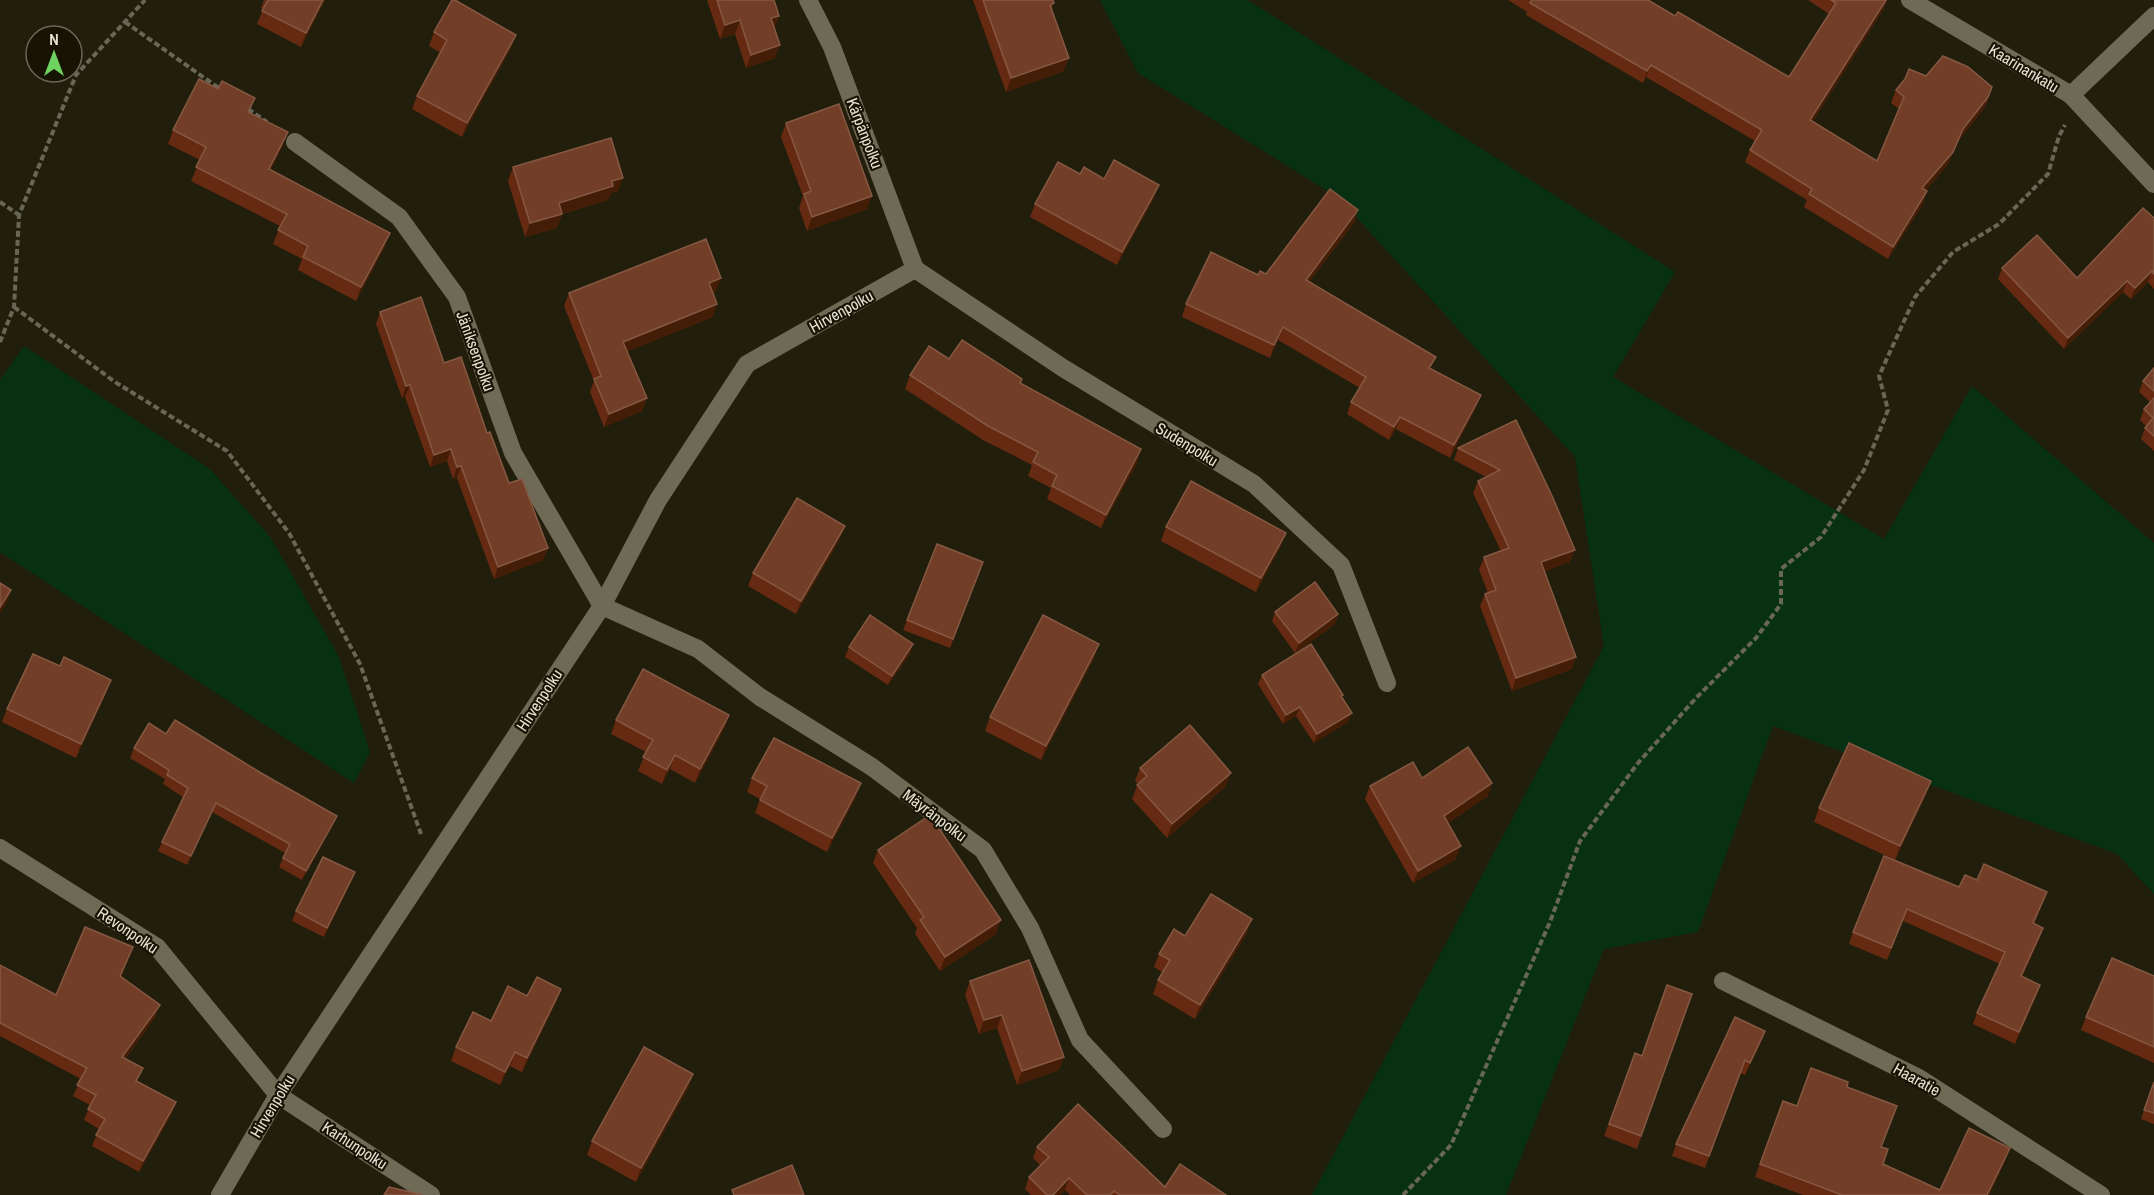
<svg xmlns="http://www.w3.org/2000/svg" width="2154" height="1195" font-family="'Archivo Narrow',sans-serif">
<rect width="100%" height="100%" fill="#211e0b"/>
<g fill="#083114">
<polygon points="1100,0 1248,0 1675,272 1613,377 1884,539 1972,386 2154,543 2154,894 2117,854 1773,726 1698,932 1604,949 1506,1195 1312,1195 1604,646 1575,457 1339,198 1138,73"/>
<polygon points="24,346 210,469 271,538 339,657 370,752 354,783 0,552 0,380"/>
</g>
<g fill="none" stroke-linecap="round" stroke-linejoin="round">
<g stroke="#686655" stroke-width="4" stroke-dasharray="6 3" stroke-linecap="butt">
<polyline points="125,22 223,91"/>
<polyline points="248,109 267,122"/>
<polyline points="0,202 19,215"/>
<polyline points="14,307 115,382 227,451 289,533 360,664 421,834"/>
<polyline points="0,342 14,307 19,215 76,75 145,0"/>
<polyline points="1403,1195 1451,1145 1550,922 1580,841 1638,763 1696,698 1756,638 1781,604 1781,569 1821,537 1864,470 1888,410 1879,376 1915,297 1953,252 1999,224 2048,174 2059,136 2065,125"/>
</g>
<g stroke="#6e6a55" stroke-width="18">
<polyline points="808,0 832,47 915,269"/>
<polyline points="1910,0 2071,95 2154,16"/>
<polyline points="2071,95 2154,184"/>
<polyline points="295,142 399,217 457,297 513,453 602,606 698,649 760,697 872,767 983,850 1030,928 1080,1040 1163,1129"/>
<polyline points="915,269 1063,368 1254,484 1341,565 1387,683"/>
<polyline points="0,848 157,947 278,1095 431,1195"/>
<polyline points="1723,981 1919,1078 2101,1195"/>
<polyline points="220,1195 278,1095 602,606 658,500 747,364 915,269"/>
</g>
</g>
<g fill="#662a12">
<polygon points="264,0 325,0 301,47 257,24 263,9 261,8"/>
<polygon points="707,0 774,0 779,16 774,28 775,58 746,68 735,34 720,39"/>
<polygon points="973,0 1053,0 1052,11 1064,71 1006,92"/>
<polygon points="1508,0 1648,0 1675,16 1789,77 1829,14 1808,0 1887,0 1883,10 1813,121 1877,161 1899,109 1891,103 1896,90 1926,76 1988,100 1983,110 1958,141 1948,164 1926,190 1927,191 1923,204 1888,259 1804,207 1807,200 1745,162 1750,150 1755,141 1646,77 1643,83 1526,15 1527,12"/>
<polygon points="434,32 511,48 462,137 412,109 417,96 441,53 429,46"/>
<polygon points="218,89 250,113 283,145 270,170 385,246 356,301 298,270 302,259 273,244 280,226 191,181 200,160 168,144 173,130"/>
<polygon points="786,123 867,209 807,231 799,208 803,196 781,137"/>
<polygon points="513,167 618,191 611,193 608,200 562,214 557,228 525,237 508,181"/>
<polygon points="1104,179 1154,198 1117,265 1030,217 1035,204"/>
<polygon points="2154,218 2154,289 2148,282 2131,299 2123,292 2064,349 1998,279 2002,268 2077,278"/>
<polygon points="1354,223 1309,282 1431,369 1481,395 1476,407 1450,458 1396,429 1389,440 1347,414 1351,402 1360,388 1278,340 1270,358 1182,317 1186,304 1258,275 1266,274"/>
<polygon points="716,291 713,293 713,317 627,351 647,398 642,411 604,427 590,392 594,381 564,306 569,293"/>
<polygon points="380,312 444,363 487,433 509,483 548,548 543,560 494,579 457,478 453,479 447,461 430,467 405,397 402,398 376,324"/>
<polygon points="949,359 1022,379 1021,384 1137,463 1101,528 1047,499 1051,488 1028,476 1032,465 983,440 905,389 910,375"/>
<polygon points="2154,368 2154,451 2141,439 2146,426 2140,420 2144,409 2150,402 2139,392 2143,381"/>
<polygon points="1516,420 1570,562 1545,571 1572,669 1512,691 1480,606 1485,594 1488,593 1479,570 1484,557 1501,551 1473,493 1478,481 1486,477 1454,460 1458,448"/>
<polygon points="1166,527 1281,546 1256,592 1161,541"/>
<polygon points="840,539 796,614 748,586 753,573"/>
<polygon points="937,544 983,562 950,648 903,630"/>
<polygon points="1275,612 1338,614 1335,624 1295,653 1272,621"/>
<polygon points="849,647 910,654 888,685 845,657"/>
<polygon points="1094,658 1041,760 985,731 990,717"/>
<polygon points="1262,675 1342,697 1348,722 1314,743 1296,716 1283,724 1258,684"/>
<polygon points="106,693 76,758 2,722 7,709"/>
<polygon points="729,715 724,729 695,783 670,769 662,784 638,771 646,752 611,734 616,720"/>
<polygon points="166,734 333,825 302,880 279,867 285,853 212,812 187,865 158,851 162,842 183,797 163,784 165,779 130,758 134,748"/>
<polygon points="1140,768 1226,786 1167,838 1132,799 1138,784 1135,781"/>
<polygon points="752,778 856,797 827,852 755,813 760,799 747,792"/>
<polygon points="1422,778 1488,796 1448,823 1456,859 1413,883 1365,799 1370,786"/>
<polygon points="1931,781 1926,794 1895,860 1814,822 1819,808"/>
<polygon points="878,850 996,934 940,971 915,934 917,928 873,863"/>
<polygon points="355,872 351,882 324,937 292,921 296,911"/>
<polygon points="1977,880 2047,892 2034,924 2039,940 2022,977 2036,996 2015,1044 1973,1024 1977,1013 2000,964 1903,921 1887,960 1849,944 1853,932"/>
<polygon points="1247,933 1195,1019 1153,994 1158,980 1162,972 1154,967 1159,954 1185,936"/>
<polygon points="133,947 121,977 156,1016 125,1059 138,1081 176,1102 172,1113 139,1172 92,1146 99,1129 84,1120 90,1105 73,1096 81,1079 0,1036 0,965 56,995"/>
<polygon points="2154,976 2154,1063 2081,1030 2086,1017"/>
<polygon points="970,981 1064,1057 1059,1070 1017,1085 997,1028 979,1034 965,995"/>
<polygon points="561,989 556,1002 522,1072 510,1066 500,1085 451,1061 456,1047 527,996"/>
<polygon points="1692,994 1637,1149 1604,1136 1635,1053 1642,1056"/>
<polygon points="1765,1031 1760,1044 1745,1075 1740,1073 1705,1168 1672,1156 1676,1144"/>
<polygon points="693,1074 688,1088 636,1182 587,1155 592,1141"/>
<polygon points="2154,1082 2154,1124 2141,1119"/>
<polygon points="1847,1087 1881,1147 1883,1164 1940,1190 2005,1161 1989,1195 1803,1195 1755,1177 1783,1101 1797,1106"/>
<polygon points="1037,1147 1165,1187 1226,1195 1070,1195 1065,1190 1060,1195 1031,1195 1025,1189 1029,1177 1041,1166 1033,1158"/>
</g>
<g fill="#441d06">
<polygon points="323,0 325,0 301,47 306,33"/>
<polygon points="1886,0 1883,10 1806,132 1810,120"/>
<polygon points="779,16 774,29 771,18"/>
<polygon points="740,20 735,34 720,39 725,25"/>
<polygon points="516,35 511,48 462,137 467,123"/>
<polygon points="780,45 775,58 746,68 751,55"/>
<polygon points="1069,58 1064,71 1006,92 1011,78"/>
<polygon points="1651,65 1646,77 1643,83 1647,71"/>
<polygon points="1992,87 1983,110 1958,141 1948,164 1917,200 1922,188"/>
<polygon points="288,132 283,145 264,183 269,169"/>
<polygon points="623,178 618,191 611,193 608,200 554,216 559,203 612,181"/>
<polygon points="1159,185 1154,198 1117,265 1122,252"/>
<polygon points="1927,191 1923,204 1888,259 1893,247"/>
<polygon points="872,196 867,209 807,231 812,217"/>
<polygon points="1358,210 1354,223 1301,292 1306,280"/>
<polygon points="562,214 557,228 525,237 530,223"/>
<polygon points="390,233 385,246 356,301 361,287"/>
<polygon points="2152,271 2148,282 2131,299 2135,288"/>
<polygon points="721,278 716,291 704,296 709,283"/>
<polygon points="2127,281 2123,292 2064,349 2068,338"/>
<polygon points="717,304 713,317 619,355 623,342"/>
<polygon points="1283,327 1278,340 1270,358 1274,345"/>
<polygon points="410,385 405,397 402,398 406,386"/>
<polygon points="1481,395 1476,407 1450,458 1454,445"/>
<polygon points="647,398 642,411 604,427 609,414"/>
<polygon points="1400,417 1396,429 1389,440 1394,427"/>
<polygon points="451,449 447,461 430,467 434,455"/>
<polygon points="1141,449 1137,463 1101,528 1106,515"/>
<polygon points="461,466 457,478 453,479 457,467"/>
<polygon points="845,526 840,539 796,614 801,601"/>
<polygon points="1286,533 1281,546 1256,592 1261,578"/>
<polygon points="548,548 543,560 494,579 498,567"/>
<polygon points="1575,550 1570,562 1537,574 1541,562"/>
<polygon points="11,590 6,604 0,613 0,607"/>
<polygon points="1338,614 1335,624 1295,653 1299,643"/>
<polygon points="913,644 910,654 888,685 892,676"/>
<polygon points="1099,644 1094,658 1041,760 1046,746"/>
<polygon points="1576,657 1572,669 1512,691 1516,678"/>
<polygon points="111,680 106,693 76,758 81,744"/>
<polygon points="1300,707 1296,716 1283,724 1286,715"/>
<polygon points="1352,713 1348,722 1314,743 1317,734"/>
<polygon points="729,715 724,729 695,783 700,769"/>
<polygon points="675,755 670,769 662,784 667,770"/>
<polygon points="1231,773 1226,786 1167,838 1172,824"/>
<polygon points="1931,781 1926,794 1895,860 1900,846"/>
<polygon points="861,783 856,797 827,852 832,838"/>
<polygon points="1492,783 1488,796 1439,829 1444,816"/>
<polygon points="337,816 333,825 302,880 306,871"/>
<polygon points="1461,846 1456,859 1413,883 1418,871"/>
<polygon points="355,872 351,882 324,937 327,928"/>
<polygon points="1252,919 1247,933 1195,1019 1200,1005"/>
<polygon points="1001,920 996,934 940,971 945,957"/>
<polygon points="2043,928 2039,940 2017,988 2021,976"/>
<polygon points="2040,985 2036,996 2015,1044 2019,1032"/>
<polygon points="561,989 556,1002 522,1072 527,1058"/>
<polygon points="160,1005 156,1016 118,1068 122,1057"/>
<polygon points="1002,1015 997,1028 979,1034 984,1020"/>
<polygon points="1765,1031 1760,1044 1745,1075 1750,1063"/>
<polygon points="515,1052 510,1066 500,1085 505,1072"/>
<polygon points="1064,1057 1059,1070 1017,1085 1022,1071"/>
<polygon points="693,1074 688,1088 636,1182 641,1168"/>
<polygon points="176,1102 172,1113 139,1172 143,1161"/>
<polygon points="2010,1148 2005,1161 1989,1195 1987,1195"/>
<polygon points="1069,1178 1065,1190 1060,1195 1053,1195"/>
</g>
<g fill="#733e27" stroke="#855843" stroke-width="1.5">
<polygon points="268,0 323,0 306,33 262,11"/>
<polygon points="452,0 455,0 516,35 467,123 417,96 447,40 434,32"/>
<polygon points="717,0 774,0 779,16 771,18 780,45 751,55 740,20 725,25"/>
<polygon points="983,0 1053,0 1054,3 1050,5 1069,58 1011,78"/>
<polygon points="1532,0 1648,0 1675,16 1678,12 1789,77 1836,3 1831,0 1886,0 1810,120 1877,161 1904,97 1896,90 1905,79 1909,69 1926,76 1943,56 1968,67 1992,87 1988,97 1963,129 1953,152 1922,188 1927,191 1893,247 1809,194 1812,189 1750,150 1762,130 1651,65 1647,71 1530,3"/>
<polygon points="199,79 218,89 222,81 255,98 248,112 288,132 269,169 390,233 361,287 303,257 308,246 278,230 287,214 196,167 206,147 173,130"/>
<polygon points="839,104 872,196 812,217 804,194 811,191 786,123"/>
<polygon points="611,138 623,178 612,181 613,186 559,203 562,214 530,223 513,167"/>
<polygon points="1114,160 1159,185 1122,252 1035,204 1058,162 1080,174 1084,167 1104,179"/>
<polygon points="1330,189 1358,210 1306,280 1436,357 1429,368 1481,395 1454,445 1400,417 1394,427 1351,402 1366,377 1283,327 1274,345 1186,304 1211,252 1258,275 1260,271 1266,274"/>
<polygon points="2143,208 2154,218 2154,274 2152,271 2135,288 2127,281 2068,338 2002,268 2037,235 2077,278"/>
<polygon points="706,239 721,278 709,283 717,304 623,342 647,398 609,414 594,379 601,376 569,293"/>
<polygon points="421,297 444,363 461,357 487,433 490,432 509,483 522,479 548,548 498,567 461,466 457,467 451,449 434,455 410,385 406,386 380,312"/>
<polygon points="962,340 1022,379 1020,383 1141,449 1106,515 1052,486 1057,475 1033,462 1038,452 988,426 910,375 929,346 949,359"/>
<polygon points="2154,368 2154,391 2143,381"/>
<polygon points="2154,398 2154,436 2145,428 2153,418 2144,409"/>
<polygon points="1516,420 1553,498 1575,550 1541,562 1576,657 1516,678 1485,594 1496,590 1484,557 1509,548 1478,481 1500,470 1458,448"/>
<polygon points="1191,481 1286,533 1261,578 1166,527"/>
<polygon points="797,498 845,526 801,601 753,573"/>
<polygon points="937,544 983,562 953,639 907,620"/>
<polygon points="1315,582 1338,614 1299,643 1275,612"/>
<polygon points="0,583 11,590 0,607"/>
<polygon points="870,615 913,644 892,676 849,647"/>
<polygon points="1043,615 1099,644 1046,746 990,717"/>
<polygon points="1311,644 1343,695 1341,696 1352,713 1317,734 1300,707 1286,715 1262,675"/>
<polygon points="33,654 60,666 64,657 111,680 81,744 7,709"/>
<polygon points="643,669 729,715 700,769 675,755 667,770 643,757 653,740 616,720"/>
<polygon points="175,720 261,773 337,816 306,871 283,858 290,844 216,803 191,856 162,842 188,788 167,775 169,770 134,748 149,723 166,734"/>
<polygon points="1190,725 1231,773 1172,824 1137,785 1147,776 1140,768"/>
<polygon points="774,738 861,783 832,838 760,800 767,786 752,778"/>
<polygon points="1849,743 1931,781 1900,846 1819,808"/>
<polygon points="1468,747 1492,783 1444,816 1461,846 1418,871 1370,786 1413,762 1422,778"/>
<polygon points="930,815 1001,920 945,957 920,920 924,917 878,850"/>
<polygon points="1884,856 1959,887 1965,875 1977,880 1984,864 2047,892 2033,923 2043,928 2021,976 2040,985 2019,1032 1977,1013 2005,952 1907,909 1891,948 1853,932"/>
<polygon points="323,857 355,872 327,928 296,911"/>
<polygon points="1211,894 1252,919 1200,1005 1158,980 1170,960 1159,954 1174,929 1185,936"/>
<polygon points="85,927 133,947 120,976 160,1005 122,1057 143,1068 136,1081 176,1102 143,1161 96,1135 105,1119 88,1109 96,1095 77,1085 87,1068 0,1023 0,965 56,995"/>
<polygon points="2112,958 2154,976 2154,1047 2086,1017"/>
<polygon points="1029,960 1064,1057 1022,1071 1002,1015 984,1020 970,981"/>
<polygon points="537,977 561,989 527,1058 515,1052 505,1072 456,1047 473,1012 491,1021 508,986 527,996"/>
<polygon points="1667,985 1692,994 1641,1136 1609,1124 1635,1053 1642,1056"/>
<polygon points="1735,1017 1765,1031 1750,1063 1745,1060 1709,1156 1676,1144"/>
<polygon points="644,1047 693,1074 641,1168 592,1141"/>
<polygon points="1811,1068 1848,1082 1847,1087 1897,1106 1881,1147 1888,1149 1883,1164 1940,1190 1969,1128 2010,1148 1987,1195 1842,1195 1760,1164 1783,1101 1797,1106"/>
<polygon points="2154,1082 2154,1113 2144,1110"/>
<polygon points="1078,1104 1165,1187 1180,1164 1226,1195 1120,1195 1114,1191 1110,1195 1087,1195 1069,1178 1053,1195 1047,1195 1029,1177 1049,1157 1037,1147"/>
<polygon points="792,1165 804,1195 734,1195 732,1190"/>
<polygon points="389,1187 423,1195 384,1195"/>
</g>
<g text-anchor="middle" stroke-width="4.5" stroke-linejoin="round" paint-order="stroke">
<g font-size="16" fill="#e5e3d7" stroke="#181403">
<text transform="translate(2024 68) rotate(31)" y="6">Kaarinankatu</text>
<text transform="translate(865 133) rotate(69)" y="6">Kärpänpolku</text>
<text transform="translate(841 311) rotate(-29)" y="6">Hirvenpolku</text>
<text transform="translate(476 351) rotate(70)" y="6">Jäniksenpolku</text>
<text transform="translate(1187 444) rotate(31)" y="6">Sudenpolku</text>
<text transform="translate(539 700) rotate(-57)" y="6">Hirvenpolku</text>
<text transform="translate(935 815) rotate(37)" y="6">Mäyränpolku</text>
<text transform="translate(128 930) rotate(34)" y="6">Revonpolku</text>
<text transform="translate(1917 1079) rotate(29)" y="6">Haaratie</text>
<text transform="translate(272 1106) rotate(-59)" y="6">Hirvenpolku</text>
<text transform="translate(355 1145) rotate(33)" y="6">Karhunpolku</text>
</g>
</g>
<g transform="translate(54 54)"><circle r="28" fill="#181403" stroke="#6a6758" stroke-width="1.5"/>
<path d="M0-4.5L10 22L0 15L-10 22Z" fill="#6ed360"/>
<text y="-9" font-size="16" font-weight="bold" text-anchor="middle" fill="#e5e3d7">N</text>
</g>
</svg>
